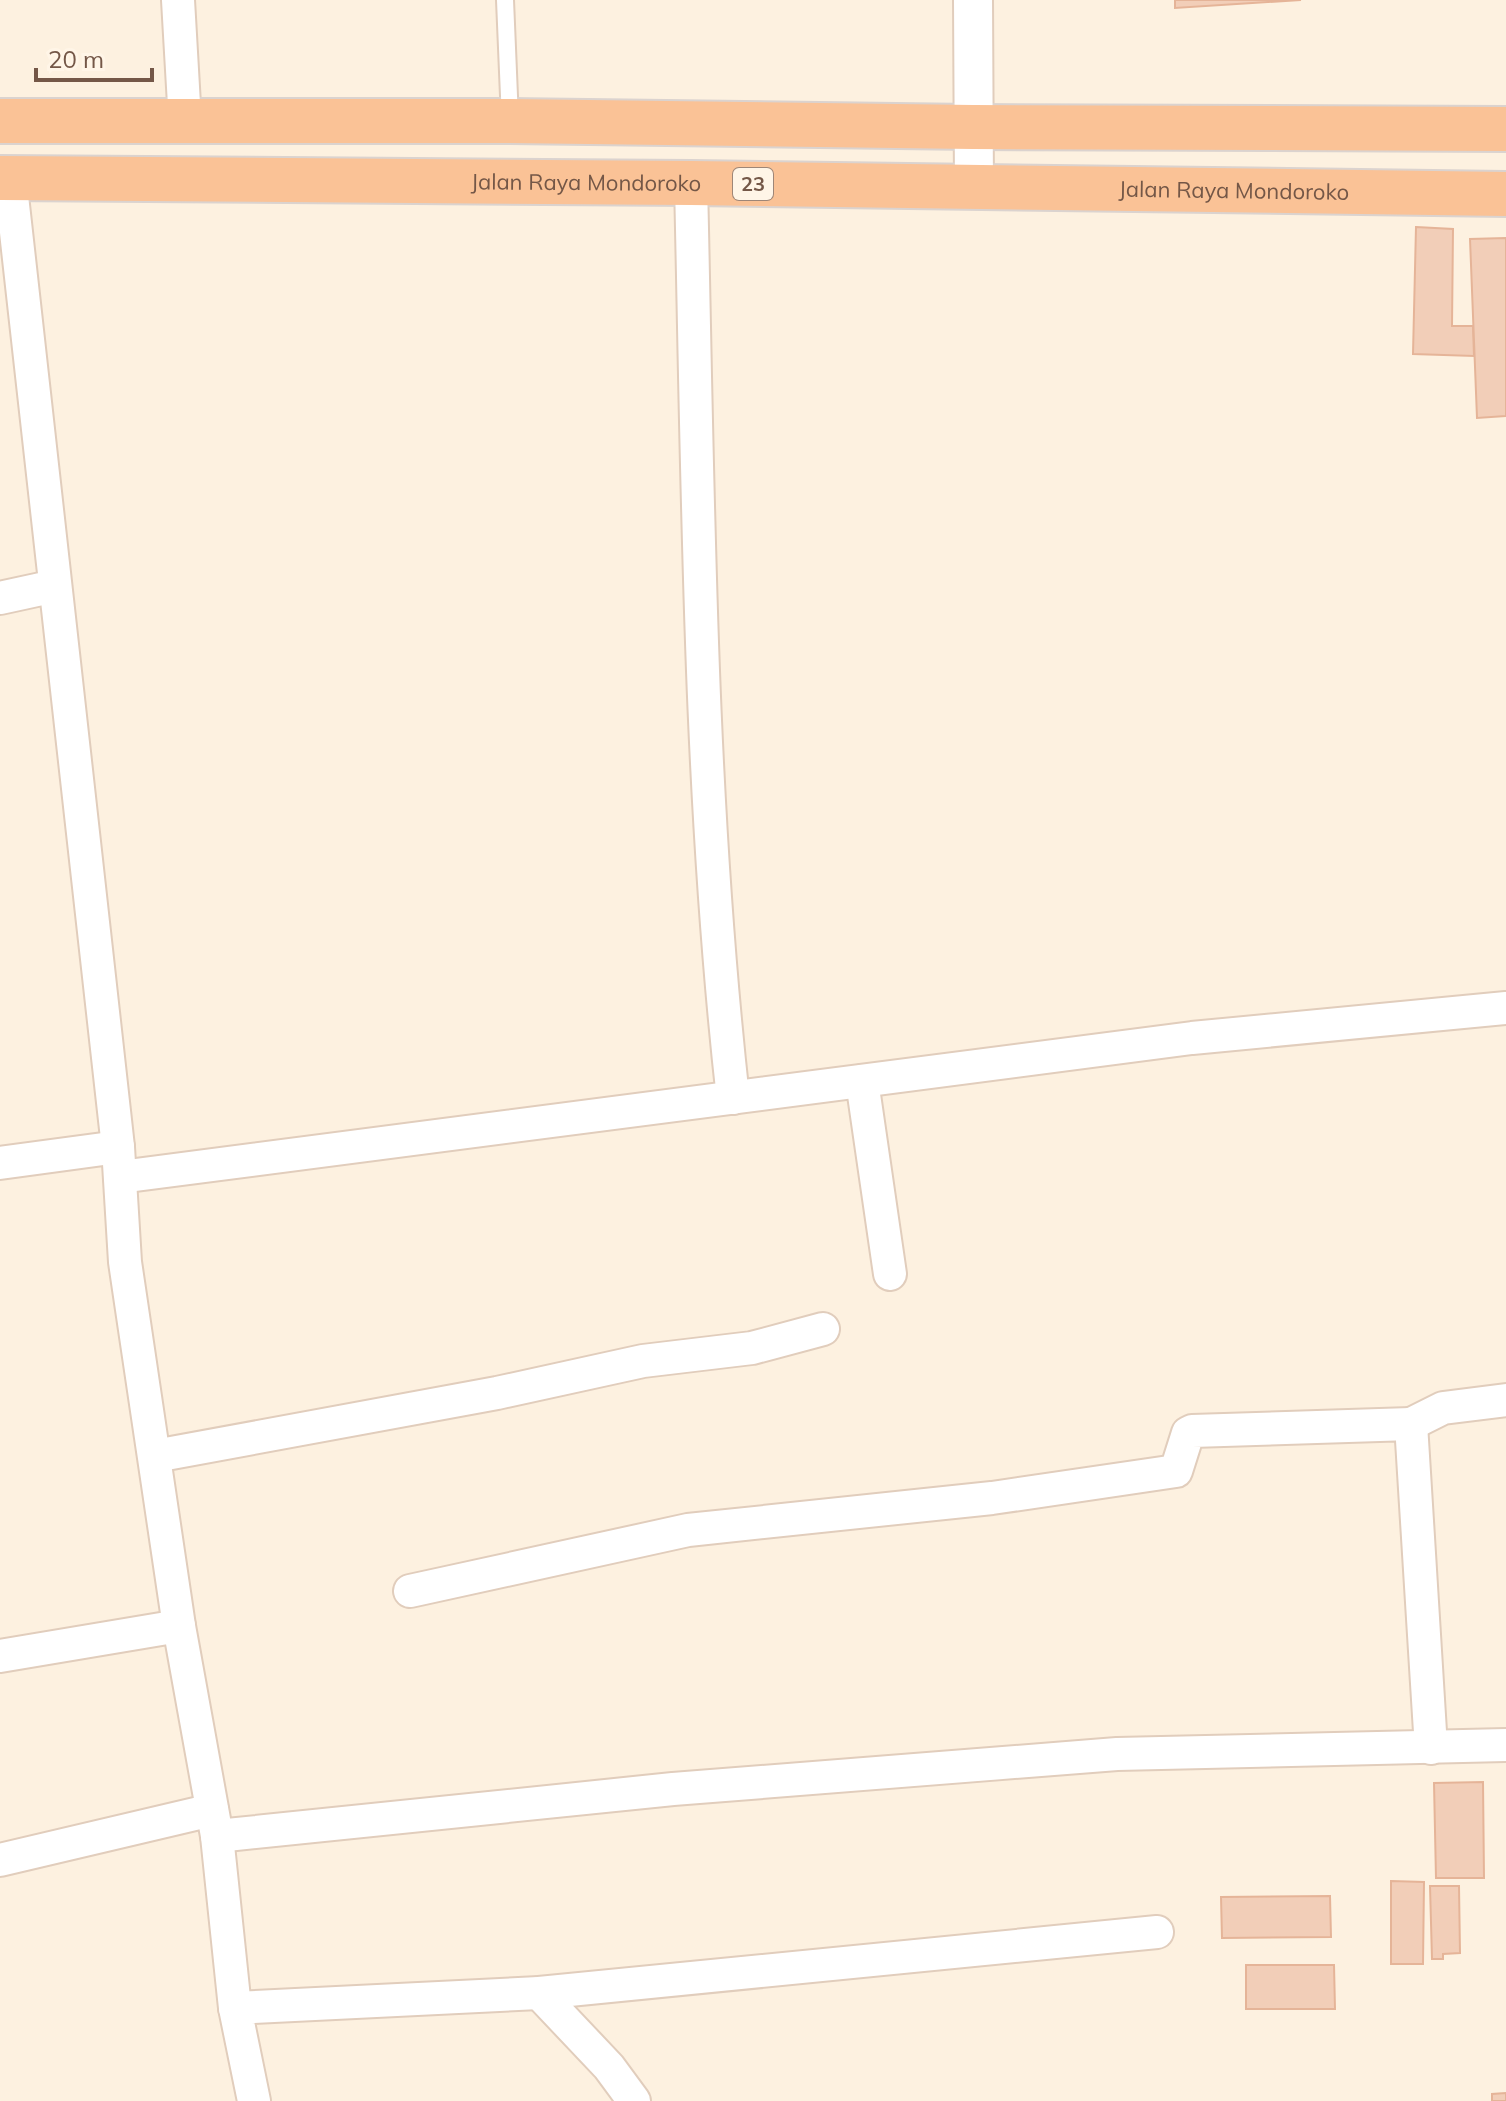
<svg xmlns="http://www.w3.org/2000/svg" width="1506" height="2101" font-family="Mulish,sans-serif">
<rect width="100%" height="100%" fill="#fdf1e0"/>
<g fill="#f2ceb8" stroke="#e5b498" stroke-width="2">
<polygon points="1175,0 1301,0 1175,8"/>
<polygon points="1416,227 1453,229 1452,326 1473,326 1474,356 1413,354"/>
<polygon points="1506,238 1506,416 1477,418 1470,239"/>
<polygon points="1483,1782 1484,1878 1436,1878 1434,1783"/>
<polygon points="1391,1881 1424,1882 1423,1964 1391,1964"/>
<polygon points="1430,1886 1459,1886 1460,1953 1443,1954 1443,1959 1432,1959"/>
<polygon points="1330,1896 1331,1937 1222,1938 1221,1897"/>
<polygon points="1246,1965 1334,1965 1335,2009 1246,2009"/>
<polygon points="1506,2093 1506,2101 1492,2101 1492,2094"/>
</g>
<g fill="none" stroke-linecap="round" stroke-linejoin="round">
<defs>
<polyline id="service" points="505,0 510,120"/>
<g id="minor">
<polyline points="178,0 185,122"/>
<polyline points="10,178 118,1147 125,1262 179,1626 217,1836 235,2008"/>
<path d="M691,183C698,488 699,794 733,1098"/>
<polyline points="0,598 55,586"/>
<polyline points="862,1081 890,1274"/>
<polyline points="0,1163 118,1147"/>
<polyline points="120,1177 1192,1038 1506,1008"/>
<polyline points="1411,1424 1443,1408 1506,1400"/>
<polyline points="155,1456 497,1393 643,1361 752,1348 823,1329"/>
<polyline points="410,1591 688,1530 992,1498 1176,1471 1188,1433 1192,1431 1411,1424 1431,1748"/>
<polyline points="0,1656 179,1626"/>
<polyline points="217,1836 673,1789 1117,1754 1506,1745"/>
<polyline points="0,1860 212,1810"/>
<polyline points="539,1993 609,2067 634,2101"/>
<polyline points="254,2101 235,2008 539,1993 1157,1932"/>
</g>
<polyline id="tertiary" points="973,0 974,188"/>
<g id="trunk">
<polyline points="0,121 510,121 973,127 1506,129"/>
<path id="s1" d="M0,178L691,183L1506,194"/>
</g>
</defs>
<use href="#service" stroke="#e1cdbc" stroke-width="20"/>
<use href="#minor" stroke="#e1cdbc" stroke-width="36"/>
<use href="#tertiary" stroke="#e1cdbc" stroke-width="42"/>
<use href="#trunk" stroke="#dbd3cf" stroke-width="48"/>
<use href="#service" stroke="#fff" stroke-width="16"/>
<use href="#minor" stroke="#fff" stroke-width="32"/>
<use href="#tertiary" stroke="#fff" stroke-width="38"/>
<use href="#trunk" stroke="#fac296" stroke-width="44"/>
</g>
<g text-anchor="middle" stroke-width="8" stroke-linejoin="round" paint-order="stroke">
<rect fill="#fff5e7" stroke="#9e8677" stroke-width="2" x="733" y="168" width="40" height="32" rx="6"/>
<g font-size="20" font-weight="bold" fill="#745747">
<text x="753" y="191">23</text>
</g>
<g font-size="22" fill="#745747" stroke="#fff5e7">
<text dy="8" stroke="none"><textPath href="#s1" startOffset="586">Jalan Raya Mondoroko</textPath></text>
<text dy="8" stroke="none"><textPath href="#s1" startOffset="1234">Jalan Raya Mondoroko</textPath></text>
</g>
</g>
<path d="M36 68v12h116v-12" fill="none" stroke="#745747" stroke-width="4"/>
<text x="48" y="68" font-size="24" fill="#745747" stroke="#fff5e7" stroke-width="6" paint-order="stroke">20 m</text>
</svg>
